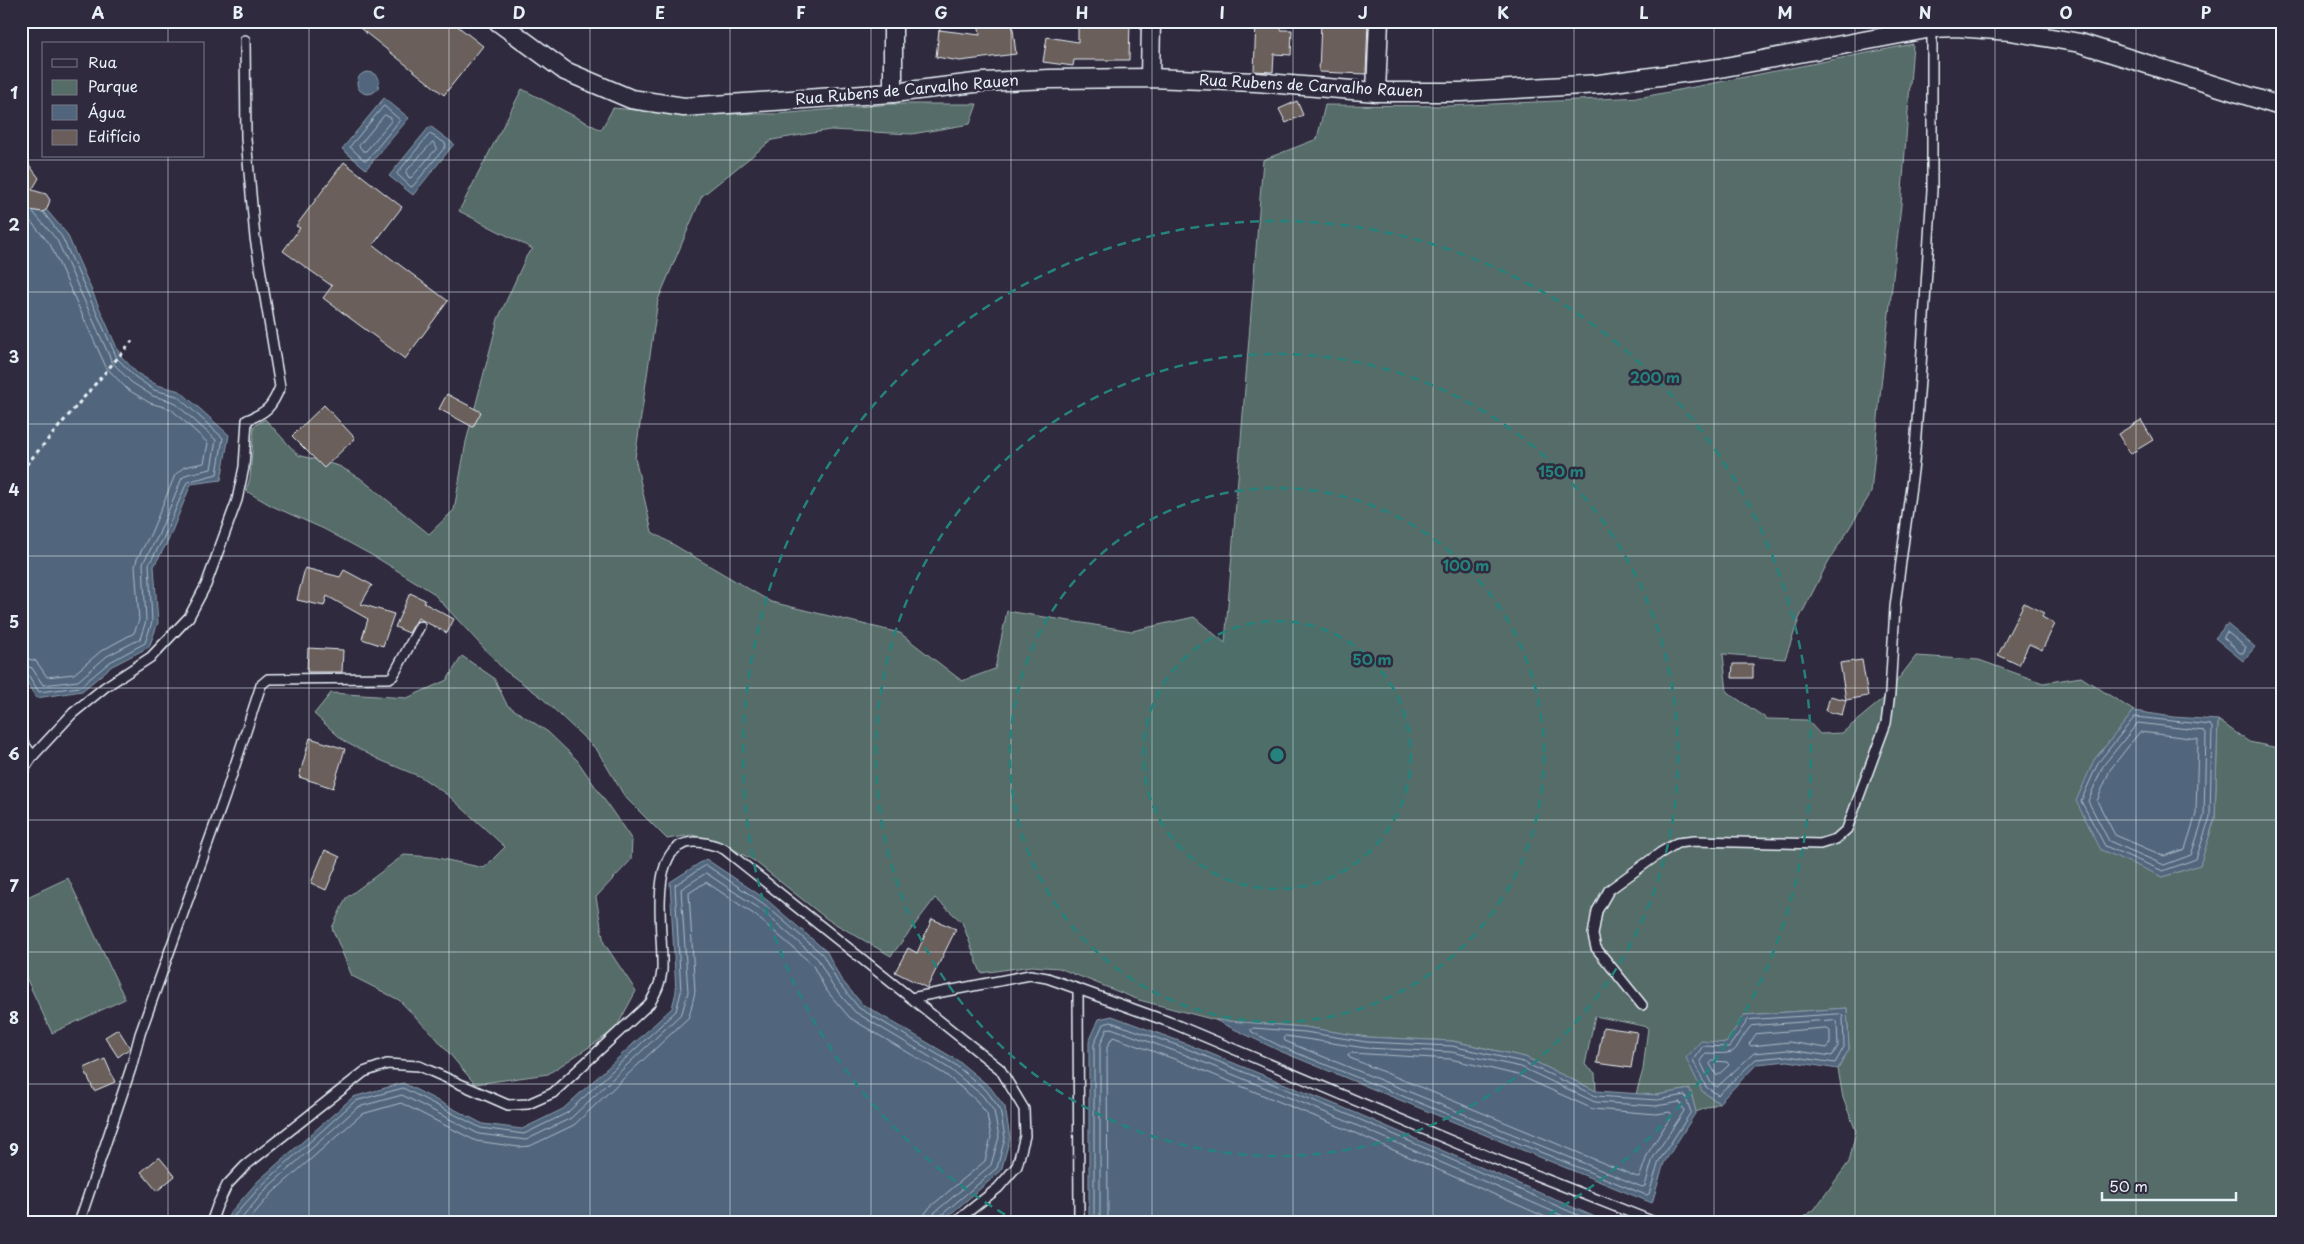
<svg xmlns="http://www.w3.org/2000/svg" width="2304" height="1244" font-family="'Playpen Sans',sans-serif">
<rect width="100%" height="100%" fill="#2f2a3d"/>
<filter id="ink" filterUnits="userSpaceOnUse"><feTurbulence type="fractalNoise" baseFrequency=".02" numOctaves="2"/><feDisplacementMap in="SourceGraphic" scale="10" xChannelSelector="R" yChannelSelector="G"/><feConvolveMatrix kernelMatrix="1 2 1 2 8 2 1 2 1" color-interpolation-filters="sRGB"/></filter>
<g filter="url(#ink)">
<g fill="#556c67" stroke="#9eaeb0">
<polygon points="1913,44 1901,205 1881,386 1871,493 1827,564 1799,619 1785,659 1723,654 1727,692 1767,719 1807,720 1820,734 1842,733 1883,699 1916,656 1979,660 2043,683 2081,677 2134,711 2094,760 2163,877 2200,864 2215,818 2218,720 2249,742 2283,749 2283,1223 1794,1223 1814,1210 1849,1162 1856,1131 1843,1098 1838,1069 1849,1049 1847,1008 1744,1015 1702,1091 1719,1103 1696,1112 1690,1089 1657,1095 1636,1094 1643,1070 1648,1027 1595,1016 1585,1065 1595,1073 1596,1091 1525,1057 1453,1041 1366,1037 1305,1027 1215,1020 1139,1000 1059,968 1032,966 981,973 962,922 935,898 891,956 827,919 753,860 719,842 692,835 667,839 625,797 597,750 540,696 504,670 432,592 377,558 324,529 272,506 246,491 250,478 254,426 265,419 298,455 339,466 360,478 429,534 454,510 466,442 498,319 527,255 533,249 459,211 522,89 601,130 613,108 669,113 778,114 892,104 977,104 970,124 912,134 830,130 772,140 702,196 658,300 635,458 652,532 771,602 900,633 962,681 995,669 1007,611 1132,631 1194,617 1225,643 1263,160 1317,139 1325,105 1449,106 1643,97"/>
<polygon points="462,656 494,678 507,705 548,732 577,760 632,840 631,860 596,897 604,943 636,991 615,1030 548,1074 475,1084 437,1039 399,1000 352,976 332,928 346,898 404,855 433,857 484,868 505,847 449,796 421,777 380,760 345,742 314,714 331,693 407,698 447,680"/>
<polygon points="68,878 125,999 52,1033 21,967 21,900"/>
</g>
<g fill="#51667d" stroke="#8d9eae">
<circle cx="368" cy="83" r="11"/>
<polygon points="384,98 409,118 366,169 342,149"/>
<polygon points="430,126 454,144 413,195 389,176"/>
<polygon points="21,180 67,234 120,355 137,373 157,385 180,391 229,435 221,480 191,484 168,541 154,566 158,623 149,647 112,666 82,691 36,698 21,672"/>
<polygon points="2227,624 2255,647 2243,661 2215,638"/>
<polygon points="2134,711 2173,717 2218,720 2215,818 2200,865 2163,877 2101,850 2076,801 2094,760"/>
<polygon points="706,859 767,900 827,952 840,978 862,1004 957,1060 990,1087 1005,1107 1010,1138 1001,1171 940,1223 226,1223 229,1214 258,1181 353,1097 403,1083 483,1124 522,1129 563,1109 672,1008 676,992 670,882"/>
<polygon points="1847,1008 1849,1049 1838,1069 1788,1061 1757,1064 1719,1103 1702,1091 1686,1058 1701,1041 1726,1043 1744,1015"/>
<polygon points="1112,1016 1187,1044 1356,1113 1609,1223 1089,1223 1089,1042 1099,1019"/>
<polygon points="1215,1020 1305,1027 1367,1037 1452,1041 1525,1057 1596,1091 1657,1095 1690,1089 1696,1112 1664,1163 1652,1203 1280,1051"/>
</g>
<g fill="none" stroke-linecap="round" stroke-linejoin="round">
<g stroke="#acb9c7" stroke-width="1">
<polygon points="384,106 400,120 367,160 364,160 350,147"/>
<polygon points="385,115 391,118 391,121 366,151 363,151 359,146"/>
<polygon points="430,134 445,143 446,146 413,186 411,187 397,174"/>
<polygon points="433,142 437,148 412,177 409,178 406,172"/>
<polyline points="21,210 50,244 106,367 127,389 150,403 171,409 208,443 204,463 184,467 175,475 151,533 137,559 135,566 139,620 134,633 101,651 74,674 47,677 36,661 21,657"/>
<polygon points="2227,632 2246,647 2243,653 2240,653 2224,638"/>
<polyline points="21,664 32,668 43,685 78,681 107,656 140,639 146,621 143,563 158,536 182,478 188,474 211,469 216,440 174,402 153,396 131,382 112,362 57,240 33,212"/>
<polyline points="21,670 27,673 39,692 80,687 110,662 145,643 152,622 149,564 163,539 187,482 217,474 223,438 177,396 154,390 134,376 117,358 62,237 44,213"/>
<polygon points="2135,717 2210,725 2212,727 2210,817 2196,859 2163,871 2105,846 2081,801 2098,763"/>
<polygon points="2138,723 2204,731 2206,733 2204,816 2191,855 2164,865 2109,841 2088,801 2103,766"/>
<polygon points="2140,732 2198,739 2196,814 2185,849 2164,856 2115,835 2097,801 2110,770"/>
<polygon points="1840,1014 1843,1016 1844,1047 1835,1063 1788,1056 1756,1059 1718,1095 1706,1087 1693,1060 1703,1046 1729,1047 1748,1020"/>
<path d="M1834,1020L1837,1023L1838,1046L1832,1056L1788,1050L1754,1053L1717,1087L1711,1083L1700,1061L1706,1053C1744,1055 1730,1051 1751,1026Z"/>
<polygon points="1254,1028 1305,1032 1366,1042 1452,1046 1523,1062 1596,1096 1657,1100 1685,1095 1691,1112 1659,1161 1649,1194 1646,1195 1282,1047 1252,1032 1251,1030"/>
<polygon points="1827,1028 1830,1030 1830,1044 1827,1048 1789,1042 1751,1046 1749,1044 1756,1034"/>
<polygon points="1286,1036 1365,1048 1451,1052 1521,1067 1595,1102 1656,1106 1680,1102 1684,1111 1653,1158 1645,1186 1642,1187 1285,1041 1284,1038"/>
<polygon points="1351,1053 1450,1059 1518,1075 1593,1109 1656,1114 1670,1112 1672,1115 1648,1153 1640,1176 1637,1177 1350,1058 1348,1055"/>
<polygon points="1713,1061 1727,1062 1729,1065 1717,1076 1710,1064"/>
<polyline points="231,1223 234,1216 262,1185 355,1101 403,1088 481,1128 524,1134 567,1113 676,1011 681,992 675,885 706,865 764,904 823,955 837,981 859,1008 954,1064 986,1090 1000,1109 1005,1138 997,1168 939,1217 937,1223"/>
<polyline points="238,1223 266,1189 358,1107 402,1095 479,1134 526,1140 571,1118 682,1013 688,992 681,889 706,873 760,909 818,959 832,985 855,1012 950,1069 982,1095 994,1111 999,1137 991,1165 935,1212 931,1223"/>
<polyline points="246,1223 271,1194 362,1114 401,1103 476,1141 519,1147 530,1146 574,1125 689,1017 695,992 689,893 706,882 755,915 812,964 826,990 850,1018 946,1075 976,1100 987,1114 991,1137 985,1161 930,1207 924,1215 923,1223"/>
<polyline points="1094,1223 1094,1044 1103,1024 1111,1022 1185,1048 1354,1117 1596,1223"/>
<polyline points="1100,1223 1100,1045 1107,1029 1111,1028 1183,1054 1351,1123 1579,1223"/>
<polyline points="1108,1223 1107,1047 1113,1037 1180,1061 1348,1130 1559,1223"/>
</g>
</g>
<g fill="#6b5e5a" stroke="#e8f1f8">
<polygon points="351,21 451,21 483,46 444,95"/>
<polygon points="978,21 1012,21 1016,54 960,61 936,57 939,30 980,35"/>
<polygon points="1078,21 1130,21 1129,60 1074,60 1073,66 1043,62 1047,37 1078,42"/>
<polygon points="1256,21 1281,21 1281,30 1292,30 1291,55 1274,54 1273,72 1254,71"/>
<polygon points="1321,21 1368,21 1366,74 1319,72"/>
<polygon points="1297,101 1303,115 1286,123 1279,109"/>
<polygon points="21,154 39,178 32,190 46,194 50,200 47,209 43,212 29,210 25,203 29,190 21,188"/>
<polygon points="344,162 402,207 373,245 448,301 405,359 323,298 332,286 283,251 300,228 296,226"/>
<polygon points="447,394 481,412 473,427 439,409"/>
<polygon points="324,405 355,438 324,468 292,436"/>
<polygon points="2141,420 2153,440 2130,454 2118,434"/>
<polygon points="305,568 340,577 344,570 372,585 361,604 394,614 383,646 362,639 368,619 327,596 324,606 297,600"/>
<polygon points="410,593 425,600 424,603 454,619 447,633 418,618 409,633 395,627"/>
<polygon points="2024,603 2044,613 2042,617 2055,624 2042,650 2029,644 2019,665 1998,655"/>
<polygon points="308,648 343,650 342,672 307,672"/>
<polygon points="1862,660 1868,696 1846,700 1840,663"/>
<polygon points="1733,664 1753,664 1753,678 1732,678"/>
<polygon points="1830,696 1846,700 1842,715 1826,711"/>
<polygon points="310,738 345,749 333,788 299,777"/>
<polygon points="325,850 340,857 326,890 311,883"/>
<polygon points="932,919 956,929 927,988 895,972 908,948 917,953"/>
<polygon points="1603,1027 1637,1032 1631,1068 1597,1063"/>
<polygon points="118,1029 130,1048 118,1057 105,1037"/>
<polygon points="105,1059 115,1082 94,1091 84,1068"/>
<polygon points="159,1157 175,1176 157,1191 141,1172"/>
</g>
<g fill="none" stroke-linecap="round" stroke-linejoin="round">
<defs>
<g id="service">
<polyline points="21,740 33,756"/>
<path d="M21,774L33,756L73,713L105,687L151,657L189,617L206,585L237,500L244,467L247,420C267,412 272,407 280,387L255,238L246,139L245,40"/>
<polyline points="911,998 1030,975 1047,978 1078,989"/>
<polyline points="1642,1005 1596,948 1593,935 1597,911 1609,890 1660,853 1677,843 1695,841 1820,844 1836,839 1847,829 1886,723 1890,693 1895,607 1914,463 1921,366 1932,190 1932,28"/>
<polyline points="79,1223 131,1068 140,1034 225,796 261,685 268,679 389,678 393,676 420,626"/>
<path d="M211,1223L217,1206L227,1185L245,1166L364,1072L387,1064L419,1066L508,1105L528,1104L553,1093L650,1003C656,992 661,983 662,971C664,925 639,813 724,849L1000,1069L1024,1109L1025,1136L1017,1166L998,1188L954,1223"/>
<polyline points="1079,1223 1078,989 1172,1023 1487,1156 1657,1223"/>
</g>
<g id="minor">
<polyline points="497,21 565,71 631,99 684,107 893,93 983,82 1050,79 1150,78 1256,82 1376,92 1461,92 1599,84 1720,68 1932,28 1956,27 2010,31 2080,43 2283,107"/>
<polyline points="893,21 893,93"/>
<polyline points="1150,78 1151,21"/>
<polyline points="1376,92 1379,21"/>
</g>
</defs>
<use href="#service" stroke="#e8f1f8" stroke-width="12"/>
<use href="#minor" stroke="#e8f1f8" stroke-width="21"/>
<polyline stroke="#e8f1f8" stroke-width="3" stroke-dasharray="4 4" stroke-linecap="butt" points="21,471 132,341"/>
<use href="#service" stroke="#2f2a3d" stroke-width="9"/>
<use href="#minor" stroke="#2f2a3d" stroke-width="18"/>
</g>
</g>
<path fill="none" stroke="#e8f1f8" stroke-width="1" stroke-opacity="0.55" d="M168,21V44M309,21V1223M449,21V1223M590,21V1223M730,21V1223M871,21V1223M1011,21V1223M1152,21V1223M1293,21V1223M1433,21V1223M1574,21V1223M1714,21V1223M1855,21V1223M1995,21V1223M2136,21V1223M168,156V1223M21,160H2283M21,292H2283M21,424H2283M21,556H2283M21,688H2283M21,820H2283M21,952H2283M21,1084H2283"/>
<circle cx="1277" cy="755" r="134" fill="#25827c" fill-opacity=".12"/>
<g fill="none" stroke="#25827c" stroke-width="2.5" stroke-dasharray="9 6">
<circle cx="1277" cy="755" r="134"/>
<circle cx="1277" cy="755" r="267"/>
<circle cx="1277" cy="755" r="401"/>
<path d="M1018 1222A534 534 0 1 1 1536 1222"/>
</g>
<g text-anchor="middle" stroke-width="5" stroke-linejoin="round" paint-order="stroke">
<g font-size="15" fill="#e8f1f8" stroke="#2f2a3d">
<text transform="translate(1311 86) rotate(3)" y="5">Rua Rubens de Carvalho Rauen</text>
<text transform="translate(907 90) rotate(-5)" y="5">Rua Rubens de Carvalho Rauen</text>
</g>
</g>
<circle cx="1277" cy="755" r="8" fill="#25827c" stroke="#2f2a3d" stroke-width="2.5"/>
<g font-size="15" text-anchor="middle" font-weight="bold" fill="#25827c" stroke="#2f2a3d" stroke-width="5" stroke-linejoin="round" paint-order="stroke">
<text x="1655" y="383">200 m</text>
<text x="1561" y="477">150 m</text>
<text x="1466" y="571">100 m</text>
<text x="1372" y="665">50 m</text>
</g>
<rect width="2304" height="1244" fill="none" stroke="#2f2a3d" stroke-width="55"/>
<rect x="42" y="42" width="162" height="115" fill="#2f2a3d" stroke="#797a88"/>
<rect x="52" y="59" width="25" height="8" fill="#2f2a3d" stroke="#797a88"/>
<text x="88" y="68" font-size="15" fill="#e8f1f8">Rua</text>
<rect x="52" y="80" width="25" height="15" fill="#556c67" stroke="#797a88"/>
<text x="88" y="92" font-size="15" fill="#e8f1f8">Parque</text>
<rect x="52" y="105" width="25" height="15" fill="#51667d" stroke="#797a88"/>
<text x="88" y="118" font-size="15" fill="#e8f1f8">Água</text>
<rect x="52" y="130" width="25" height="15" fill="#6b5e5a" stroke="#797a88"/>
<text x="88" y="142" font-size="15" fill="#e8f1f8">Edifício</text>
<path d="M2102 1192v8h134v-8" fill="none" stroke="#e8f1f8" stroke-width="2.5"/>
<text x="2109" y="1192" font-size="15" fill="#e8f1f8" stroke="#2f2a3d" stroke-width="4" paint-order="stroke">50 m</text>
<rect x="28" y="28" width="2248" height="1188" fill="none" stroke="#e8f1f8" stroke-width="2"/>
<g font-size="16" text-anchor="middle" font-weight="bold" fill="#e8f1f8">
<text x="98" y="19">A</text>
<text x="238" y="19">B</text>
<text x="379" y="19">C</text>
<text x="519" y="19">D</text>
<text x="660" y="19">E</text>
<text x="801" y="19">F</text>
<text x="941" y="19">G</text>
<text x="1082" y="19">H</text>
<text x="1222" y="19">I</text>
<text x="1363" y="19">J</text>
<text x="1503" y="19">K</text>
<text x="1644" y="19">L</text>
<text x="1785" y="19">M</text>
<text x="1925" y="19">N</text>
<text x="2066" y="19">O</text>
<text x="2206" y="19">P</text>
<text x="14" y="99">1</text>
<text x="14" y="231">2</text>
<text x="14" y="363">3</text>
<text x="14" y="496">4</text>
<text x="14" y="628">5</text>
<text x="14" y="760">6</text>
<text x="14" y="892">7</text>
<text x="14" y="1024">8</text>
<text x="14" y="1156">9</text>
</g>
</svg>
